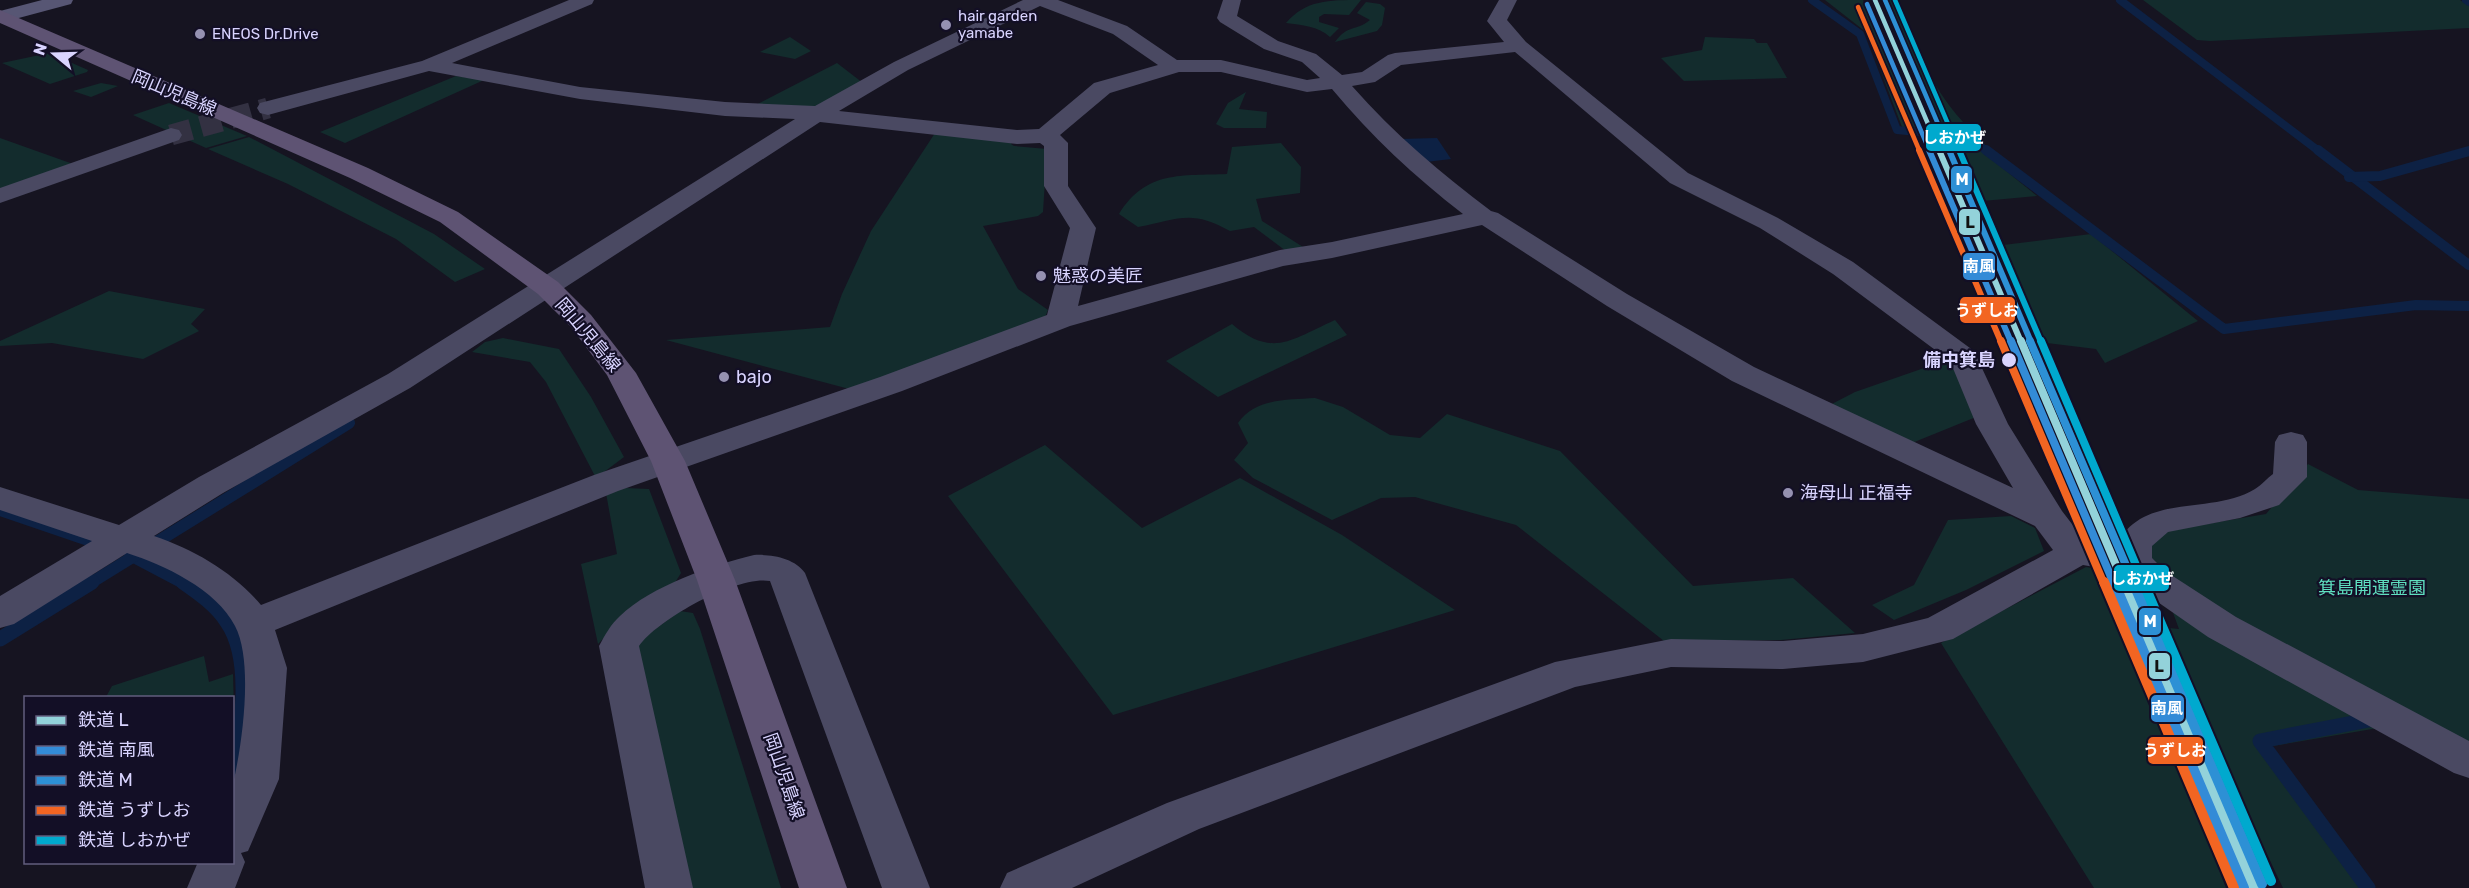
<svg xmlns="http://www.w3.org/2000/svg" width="2469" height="888" font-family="Rubik,'Noto Sans JP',sans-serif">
<rect width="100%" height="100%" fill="#161421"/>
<g fill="#132c2d">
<path d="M1361,0L1349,15L1324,14L1319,17V22L1339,28L1330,37C1318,26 1302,25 1286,23C1306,0 1328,0 1361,0Z"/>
<polygon points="1825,0 1863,0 1921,128 1902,127 1866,32"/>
<path d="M1884,0H1896C1918,48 1931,91 1970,129L1942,131Z"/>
<polygon points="2143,0 2460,0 2469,6 2469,28 2210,41 2197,40"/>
<path d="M1366,2L1380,4L1385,8L1382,25L1377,31L1335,42C1348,24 1355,32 1370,20L1357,13Z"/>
<polygon points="790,37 811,51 795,59 760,52"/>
<polygon points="1705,37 1754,39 1757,43 1767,43 1787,78 1684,81 1661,58 1702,50"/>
<polygon points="49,53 88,70 87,72 50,84 2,63"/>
<polygon points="837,63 863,83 814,108 750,108"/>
<polygon points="456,76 484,80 345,143 320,132"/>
<polygon points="101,83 118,86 91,97 73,91"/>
<polygon points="1246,92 1239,109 1267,112 1266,128 1224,128 1216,124 1228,103"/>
<polygon points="169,103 247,136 206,148 133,115"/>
<polygon points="935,133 1014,140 1011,144 1014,146 1047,149 1043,212 1038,216 983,226 1018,289 1048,310 1045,317 853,390 666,340 830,327 842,294 871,231"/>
<polygon points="249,137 434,234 485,269 455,282 396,239 288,184 208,149"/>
<polygon points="0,138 73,164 0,191"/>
<polygon points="1946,140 1974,145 2037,196 1972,202"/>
<path d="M1281,143L1301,167L1300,193L1256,199L1262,221L1303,247L1286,251L1254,227L1230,231C1191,209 1179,219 1138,227L1119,214C1146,170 1182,176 1227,174L1232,147Z"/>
<polygon points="2091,234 2198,321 2105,363 2096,349 2047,343 2055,365 2044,367 1995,246"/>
<polygon points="109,291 205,309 191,324 199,331 143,359 52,343 0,346 0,341"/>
<path d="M1335,320L1347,335L1218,397L1166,361L1232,324C1273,359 1292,339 1335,320Z"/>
<polygon points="503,338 559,349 591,397 624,457 596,478 546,382 530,362 472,352 485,342"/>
<polygon points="1950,359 1976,417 1907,445 1826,407 1855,392"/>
<path d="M1315,398L1343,407L1390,435L1420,438L1447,414L1560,451L1693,586L1793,578L1855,633L1781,640L1664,641L1516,525L1415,497L1381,498L1332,520L1253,478L1234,460L1248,443L1238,423C1255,398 1287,400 1315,398Z"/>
<polygon points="1045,445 1142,528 1240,478 1342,535 1455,610 1113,715 948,496"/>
<polygon points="2308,464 2358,490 2469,499 2469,749 2251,634 2146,564 2151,540 2164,531 2266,514"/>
<polygon points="625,488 649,489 681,573 671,589 627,614 598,644 581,564 617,554 606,493"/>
<polygon points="2011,516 2035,528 2044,551 1966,590 1894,620 1872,605 1914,585 1948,520"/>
<polygon points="2086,567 2104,570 2226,888 2094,888 1941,643"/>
<polygon points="2169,602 2378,728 2261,748 2363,888 2283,888 2159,627 2179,629"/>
<polygon points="680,611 693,613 700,629 781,888 692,888 636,643"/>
<polygon points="204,656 209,682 233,674 234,711 232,698 106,697 112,686"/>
</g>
<polygon fill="#0d2144" points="1437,138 1451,159 1426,162 1400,139"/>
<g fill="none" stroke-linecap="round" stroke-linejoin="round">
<g stroke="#0d2144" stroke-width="8">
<polyline points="1812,0 1860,34 1897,130 1968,137 1988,152"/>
<polyline points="2120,0 2320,152"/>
<polyline points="2466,0 2469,2"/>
<polyline points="2467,152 2469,151"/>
</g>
<g stroke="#0d2144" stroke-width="10">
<polyline points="1986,150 2224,329 2416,305 2469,306"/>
<polyline points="2318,150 2469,265"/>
<polyline points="2349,177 2380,176 2469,151"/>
</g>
<g stroke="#0d2144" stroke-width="12">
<polyline points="0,510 100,544"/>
<polyline points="130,555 185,584"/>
<polyline points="89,584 349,423"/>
</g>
<g stroke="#0d2144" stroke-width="15">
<path d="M183,582C199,593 217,606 227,622C252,658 243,730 232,770"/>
<polyline points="0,639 92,582"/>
<polyline points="2368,888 2260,741 2374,719"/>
</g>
<polyline stroke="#333142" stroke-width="21" stroke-dasharray="21 10" stroke-linecap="butt" points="171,135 268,108"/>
<g fill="#4a4962" fill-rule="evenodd">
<path d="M569,0H594L592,4L452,63L580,87L725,102L815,106L894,62L1023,0H1058L1127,26L1177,60H1221L1307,80L1320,78L1302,62L1264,49L1220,22L1217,18L1223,0H1241L1237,16L1278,41L1316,54L1342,75L1362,72L1388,55L1395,53L1504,42L1487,21L1499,0H1517L1507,20L1526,42L1688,173L1778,218L1853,262L1974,351L2008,424L2062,511L2085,541L2116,546C2142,491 2212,516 2255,489C2262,485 2267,478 2273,474L2275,442L2279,435L2291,432L2303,435L2307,442V477L2279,505L2240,518L2168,532L2152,546V558L2165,571L2236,617L2469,741V778L2454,773L2208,637L2139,589L2122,572L2083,565L1953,639L1863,662L1783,669L1671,667L1575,687L1199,829L1072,888H1000L1007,873L1167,803L1555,662L1671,639L1783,641L1863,634L1928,618L2053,550L2035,526L1732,381L1607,306L1482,225L1332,258L1283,266L1070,326L902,391L618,491L275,630L287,668L279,779L248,851L241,853L245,862L235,888H187L198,862H232C232,842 228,803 233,784C242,745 254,662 235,626C216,589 164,565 127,553L14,624L0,628V596L92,541L0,510V487L119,525L199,477L388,374L795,119L725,116L580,99L429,71L268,115L260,113L257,108L260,103L422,61ZM1040,6L1113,34L1158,65L1094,83L1039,129L1017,130L839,111L908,70ZM1515,52L1670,183L1760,228L1833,274L1950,361L1976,424L2013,488L1754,367L1627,294L1498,213L1491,211C1441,173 1394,134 1352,86L1375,82L1401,65ZM1179,72H1221L1307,92L1332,89C1371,136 1414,176 1463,214L1332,242L1280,250L1078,306L1096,228L1068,186V143L1060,135L1110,93ZM820,122L1017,144L1040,143L1044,146V186L1070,228L1047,315L880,377L594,475L261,605C233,572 195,550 154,536L223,493L410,388Z"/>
<polygon points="171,128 179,130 182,135 179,140 0,203 0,188"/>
<path d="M754,555C771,554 795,558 805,573L930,888H882L770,581C737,575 658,619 639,646L693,888H645L599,646C605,635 611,624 620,616C651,586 713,565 754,555Z"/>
</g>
<polygon fill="#575674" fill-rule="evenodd" points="42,0 73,0 71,4 0,23 0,11"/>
<polygon fill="#5e5373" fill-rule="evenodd" points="0,10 368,168 458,212 558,282 591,315 636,373 685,461 735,580 847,888 799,888 697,580 651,461 607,375 571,327 538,294 440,222 350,178 0,23"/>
<defs>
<polyline id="rail-1-far3" points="1875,0 1940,152"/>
<polyline id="rail-1-far2" points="1939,150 2021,342"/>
<polyline id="rail-1-far1" points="2021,341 2124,584"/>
<polyline id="rail-1" points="2123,582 2254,888"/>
<polyline id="rail-2-far3" points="1867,4 1930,152"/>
<polyline id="rail-2-far2" points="1929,150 2011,342"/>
<polyline id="rail-2-far1" points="2011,341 2114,584"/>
<polyline id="rail-2" points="2114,582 2244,888"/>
<polyline id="rail-3-far3" points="1885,0 1950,152"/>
<polyline id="rail-3-far2" points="1949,150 2031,342"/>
<polyline id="rail-3-far1" points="2030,341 2134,584"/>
<polyline id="rail-3" points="2133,582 2262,884"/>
<polyline id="rail-4-far3" points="1858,7 1920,152"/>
<polyline id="rail-4-far2" points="1919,150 2001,342"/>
<polyline id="rail-4-far1" points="2001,341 2104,584"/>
<polyline id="rail-4" points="2104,582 2234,888"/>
<polyline id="rail-5-far3" points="1895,0 1960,152"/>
<polyline id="rail-5-far2" points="1959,150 2041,342"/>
<polyline id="rail-5-far1" points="2041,341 2144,584"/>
<polyline id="rail-5" points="2143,582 2271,881"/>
</defs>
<use href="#rail-1-far3" stroke="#130f26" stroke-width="8"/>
<use href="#rail-1-far2" stroke="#130f26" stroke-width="10"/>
<use href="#rail-1-far1" stroke="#130f26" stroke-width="12"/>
<use href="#rail-1" stroke="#130f26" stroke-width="14"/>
<use href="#rail-2-far3" stroke="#130f26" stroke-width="8"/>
<use href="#rail-2-far2" stroke="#130f26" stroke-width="10"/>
<use href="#rail-2-far1" stroke="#130f26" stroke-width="12"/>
<use href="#rail-2" stroke="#130f26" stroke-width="14"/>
<use href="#rail-3-far3" stroke="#130f26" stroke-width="8"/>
<use href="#rail-3-far2" stroke="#130f26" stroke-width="10"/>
<use href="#rail-3-far1" stroke="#130f26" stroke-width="12"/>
<use href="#rail-3" stroke="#130f26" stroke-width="14"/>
<use href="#rail-4-far3" stroke="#130f26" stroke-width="8"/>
<use href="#rail-4-far2" stroke="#130f26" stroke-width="10"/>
<use href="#rail-4-far1" stroke="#130f26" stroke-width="12"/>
<use href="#rail-4" stroke="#130f26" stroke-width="14"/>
<use href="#rail-5-far3" stroke="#130f26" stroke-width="8"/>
<use href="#rail-5-far2" stroke="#130f26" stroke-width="10"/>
<use href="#rail-5-far1" stroke="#130f26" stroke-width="12"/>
<use href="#rail-5" stroke="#130f26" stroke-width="14"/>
<use href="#rail-1-far3" stroke="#93d2da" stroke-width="4.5"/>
<use href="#rail-1-far2" stroke="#93d2da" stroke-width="6"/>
<use href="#rail-1-far1" stroke="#93d2da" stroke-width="8"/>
<use href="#rail-1" stroke="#93d2da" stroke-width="10"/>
<use href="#rail-2-far3" stroke="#338bd7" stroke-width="4.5"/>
<use href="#rail-2-far2" stroke="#338bd7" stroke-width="6"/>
<use href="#rail-2-far1" stroke="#338bd7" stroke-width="8"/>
<use href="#rail-2" stroke="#338bd7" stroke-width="10"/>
<use href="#rail-3-far3" stroke="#2d90d5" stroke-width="4.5"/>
<use href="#rail-3-far2" stroke="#2d90d5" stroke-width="6"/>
<use href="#rail-3-far1" stroke="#2d90d5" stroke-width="8"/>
<use href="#rail-3" stroke="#2d90d5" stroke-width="10"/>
<use href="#rail-4-far3" stroke="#f26522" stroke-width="4.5"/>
<use href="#rail-4-far2" stroke="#f26522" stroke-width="6"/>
<use href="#rail-4-far1" stroke="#f26522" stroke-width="8"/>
<use href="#rail-4" stroke="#f26522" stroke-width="10"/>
<use href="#rail-5-far3" stroke="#00a9ce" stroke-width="4.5"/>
<use href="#rail-5-far2" stroke="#00a9ce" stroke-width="6"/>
<use href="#rail-5-far1" stroke="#00a9ce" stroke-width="8"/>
<use href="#rail-5" stroke="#00a9ce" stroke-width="10"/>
</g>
<g fill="#9591b1" stroke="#130f26" stroke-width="2">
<circle cx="946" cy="25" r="6"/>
<circle cx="200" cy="34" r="6"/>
<circle cx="1041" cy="276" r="6"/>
<circle cx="724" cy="377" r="6"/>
<circle cx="1788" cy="493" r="6"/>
</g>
<circle fill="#d9d4ff" stroke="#130f26" stroke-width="2" cx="2009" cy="360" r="8"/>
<g text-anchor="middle" stroke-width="4.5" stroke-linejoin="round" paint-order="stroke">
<g font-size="15" fill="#d9d4ff" stroke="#130f26" text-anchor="start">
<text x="958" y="21">hair garden<tspan x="958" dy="17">yamabe</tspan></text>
<text x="212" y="39">ENEOS Dr.Drive</text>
</g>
<g font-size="18" fill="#d9d4ff" stroke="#130f26">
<text transform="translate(174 93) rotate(23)" y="6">岡山児島線</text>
<text transform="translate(588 335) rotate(50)" y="6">岡山児島線</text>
<text transform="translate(784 776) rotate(71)" y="6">岡山児島線</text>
</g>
<g font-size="18" fill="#d9d4ff" stroke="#130f26" text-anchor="start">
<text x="1053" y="282">魅惑の美匠</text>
<text x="736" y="383">bajo</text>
<text x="1800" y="499">海母山 正福寺</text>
</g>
<g font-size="18" font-weight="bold" fill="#d9d4ff" stroke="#130f26" text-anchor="end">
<text x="1995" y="366">備中箕島</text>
</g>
<g font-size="18" fill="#5fe0c0" stroke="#130f26">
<text x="2372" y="594">箕島開運霊園</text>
</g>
</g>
<g stroke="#130f26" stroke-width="2">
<rect x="1925" y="123" width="57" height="29" rx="6" fill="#00a9ce"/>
<rect x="1950" y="165" width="23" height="29" rx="6" fill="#2d90d5"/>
<rect x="1958" y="208" width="23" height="28" rx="6" fill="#93d2da"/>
<rect x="1962" y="252" width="34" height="29" rx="6" fill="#338bd7"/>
<rect x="1959" y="296" width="57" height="28" rx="6" fill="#f26522"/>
<rect x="2113" y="564" width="57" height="28" rx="6" fill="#00a9ce"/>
<rect x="2138" y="607" width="24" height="29" rx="6" fill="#2d90d5"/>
<rect x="2148" y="652" width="23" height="28" rx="6" fill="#93d2da"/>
<rect x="2150" y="694" width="35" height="29" rx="6" fill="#338bd7"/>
<rect x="2147" y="736" width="57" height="29" rx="6" fill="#f26522"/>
</g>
<g font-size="16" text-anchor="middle" font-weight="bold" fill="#fff">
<text x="1954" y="143">しおかぜ</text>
<text x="1962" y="185">M</text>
<text x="1979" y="272">南風</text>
<text x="1987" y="316">うずしお</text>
<text x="2142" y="584">しおかぜ</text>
<text x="2150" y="627">M</text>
<text x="2167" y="714">南風</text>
<text x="2175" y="756">うずしお</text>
</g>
<g font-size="16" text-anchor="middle" font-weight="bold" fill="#111">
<text x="1970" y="228">L</text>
<text x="2159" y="672">L</text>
</g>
<rect x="24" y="696" width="210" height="168" fill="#130f26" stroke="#625e7d" stroke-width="1.5"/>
<rect x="36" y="716" width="30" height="9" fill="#93d2da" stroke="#625e7d" stroke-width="1.5"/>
<text x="78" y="726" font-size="18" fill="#d9d4ff">鉄道 L</text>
<rect x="36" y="746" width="30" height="9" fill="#338bd7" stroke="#625e7d" stroke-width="1.5"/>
<text x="78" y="756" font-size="18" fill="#d9d4ff">鉄道 南風</text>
<rect x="36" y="776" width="30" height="9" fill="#2d90d5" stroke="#625e7d" stroke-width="1.5"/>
<text x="78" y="786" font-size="18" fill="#d9d4ff">鉄道 M</text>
<rect x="36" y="806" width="30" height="9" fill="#f26522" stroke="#625e7d" stroke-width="1.5"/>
<text x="78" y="816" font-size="18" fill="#d9d4ff">鉄道 うずしお</text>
<rect x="36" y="836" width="30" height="9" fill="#00a9ce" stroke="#625e7d" stroke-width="1.5"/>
<text x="78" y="846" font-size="18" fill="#d9d4ff">鉄道 しおかぜ</text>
<g transform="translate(54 54) rotate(289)" stroke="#130f26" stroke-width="4.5" paint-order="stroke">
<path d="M0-4.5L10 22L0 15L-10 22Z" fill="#d9d4ff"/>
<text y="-9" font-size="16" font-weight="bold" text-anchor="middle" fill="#d9d4ff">N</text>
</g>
</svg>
